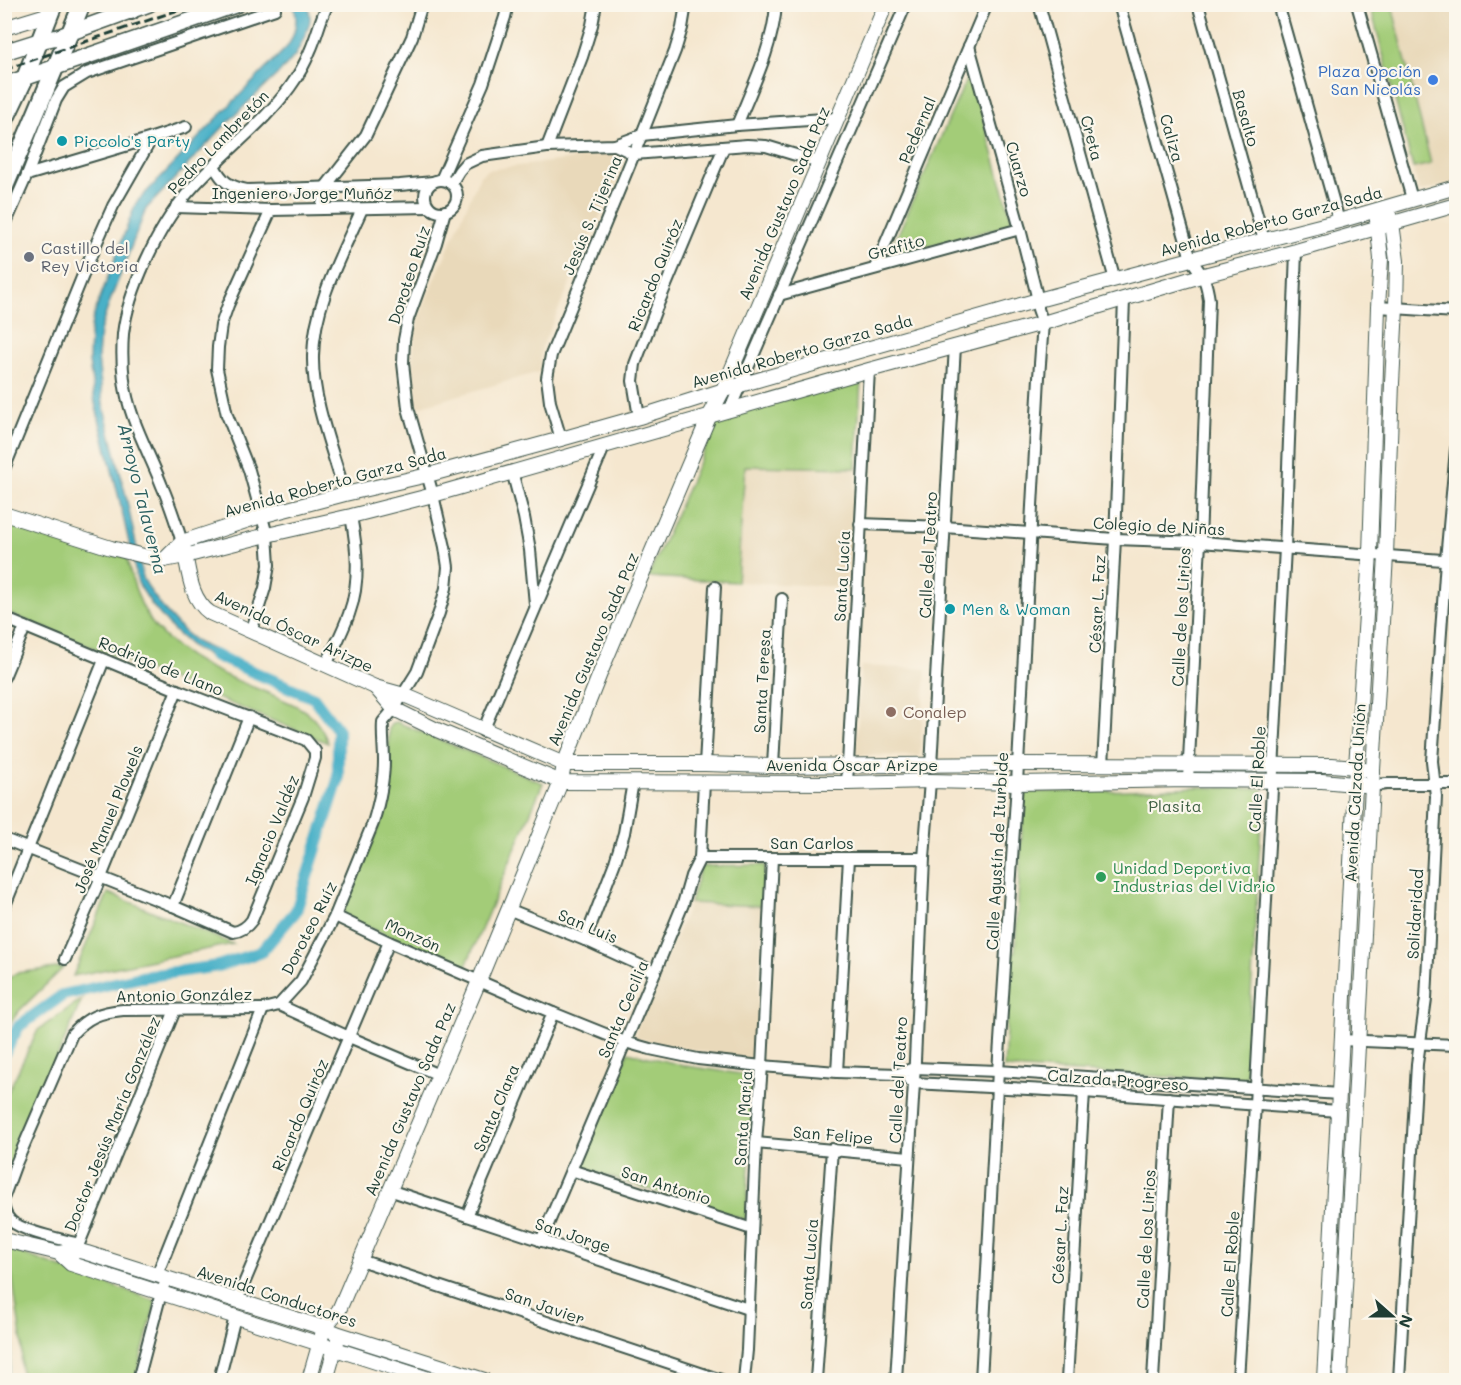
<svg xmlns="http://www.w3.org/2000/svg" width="1461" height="1385" font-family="Mali,sans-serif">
<rect width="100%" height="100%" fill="#fbf7ec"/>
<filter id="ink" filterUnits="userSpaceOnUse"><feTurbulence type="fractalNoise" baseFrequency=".0167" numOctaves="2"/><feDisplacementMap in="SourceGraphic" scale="12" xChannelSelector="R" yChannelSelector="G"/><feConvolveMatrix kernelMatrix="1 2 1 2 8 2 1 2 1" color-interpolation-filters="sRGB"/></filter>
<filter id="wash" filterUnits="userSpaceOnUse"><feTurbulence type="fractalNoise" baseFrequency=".008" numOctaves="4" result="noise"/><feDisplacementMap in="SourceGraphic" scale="24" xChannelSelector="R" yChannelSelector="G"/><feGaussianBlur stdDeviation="1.35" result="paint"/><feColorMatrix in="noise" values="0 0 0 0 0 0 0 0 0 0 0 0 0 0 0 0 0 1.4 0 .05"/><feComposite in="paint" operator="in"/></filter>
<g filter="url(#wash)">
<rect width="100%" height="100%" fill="#f5e7cf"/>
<g fill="#e9d9ba">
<polygon points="1392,5 1456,5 1456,182 1419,192 1413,168 1431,163"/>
<polygon points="619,153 623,164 542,347 539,372 418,407 412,365 415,332 424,304 480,176 487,170"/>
<polygon points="745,466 856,468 846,587 737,582"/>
<polygon points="861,666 926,669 920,756 856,755"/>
<polygon points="690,903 763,906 755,1058 725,1056 636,1038 636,1031"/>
</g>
<g fill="#a3cc78" stroke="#618456" stroke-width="1.5">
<polygon points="1370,5 1392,5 1431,164 1413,168"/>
<polygon points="970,71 1013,224 888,257"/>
<polygon points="861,380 856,468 745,466 737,582 648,577 719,417"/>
<path d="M4,522L126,556C133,581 139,608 156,628C186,663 234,679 275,696C283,700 292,703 300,708C313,715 323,729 328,743L5,612Z"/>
<polygon points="397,722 543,783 465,968 348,919 344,916 344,910 381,821 388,784 389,728 392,723"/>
<polygon points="1197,787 1263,789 1246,1081 1004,1068 1010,953 1015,952 1024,792 1105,791"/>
<polygon points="765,865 763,906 690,903 701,866"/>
<polygon points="108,893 233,944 73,976"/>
<polygon points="64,967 19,1011 5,1030 5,981 16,973"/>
<polygon points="82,999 5,1180 5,1098 38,1030"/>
<polygon points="628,1052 686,1066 754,1076 746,1220 578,1167"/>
<polygon points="8,1248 61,1268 156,1301 135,1380 21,1380 22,1344"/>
</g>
<path fill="#48b0c7" stroke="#34767e" stroke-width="1.5" d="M294,5H309L310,19L309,25L303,40L296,54L287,65L231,119L146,209L110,301L100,331L98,358L103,404L126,496L143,578L151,592L165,611L183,631L198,643L230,657L227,664L195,649L174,631L152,605L138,583L119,498L95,403L89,362L90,335L92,321L100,298L136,203L225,110L287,47C296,34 298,20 294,5Z"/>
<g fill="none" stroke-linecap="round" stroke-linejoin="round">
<g stroke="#48b0c7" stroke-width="12">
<polyline points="4,1053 19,1026 63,995 141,977 218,966 261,952 296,911 338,780 338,730 314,698 214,655"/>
<polyline points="4,1324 7,1341 4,1370"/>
</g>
</g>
</g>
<g filter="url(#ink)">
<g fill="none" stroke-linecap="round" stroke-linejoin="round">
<defs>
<g id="minor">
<polyline points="1039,4 1115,280"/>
<path d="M1119,4L1191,259C1203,277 1206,278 1209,300L1200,542L1188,780"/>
<polyline points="1198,4 1264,240"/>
<polyline points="1278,4 1339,221"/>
<polyline points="1357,4 1412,199"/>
<polyline points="969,46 1020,229 1038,300 1038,309 1043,323 1039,377 1017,783 997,1087 981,1380"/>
<path d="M737,125C752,88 774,44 776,4"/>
<polyline points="615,145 634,154 747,145 766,146 819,162"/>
<polyline points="547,147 582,57 592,25 596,4"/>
<path d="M214,166C223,182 228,186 247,190L400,185L433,182"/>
<polyline points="27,175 152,138 186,127"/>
<polyline points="441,180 483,84 505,17 508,4"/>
<circle cx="441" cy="196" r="16"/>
<polyline points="451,184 459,171 465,164 482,156 547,147 615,145 642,135 737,125 838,118"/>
<polyline points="176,207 271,210 429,207"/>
<polyline points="321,209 326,186 366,135 412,37 422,4"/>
<polyline points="4,227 27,175 56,100 64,87 87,73 275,9"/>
<polyline points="875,268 987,4"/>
<polyline points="779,295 1020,229"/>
<polyline points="1378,307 1456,312"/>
<polyline points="730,409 906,4"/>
<polyline points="639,417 633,381 635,364 656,309 724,147"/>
<polyline points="561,439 550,402 547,378 551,355 634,154 675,51 682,28 686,4"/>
<polyline points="4,469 92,253 113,206 152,138"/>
<polyline points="512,471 524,517 530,550 535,604"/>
<path d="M345,494C333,451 312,400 313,356C314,304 341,256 362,209"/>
<polyline points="860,524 944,527 1115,539 1200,542 1456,561"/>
<path d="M182,542C176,523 170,504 162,486C149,452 128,417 124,380C122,365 122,349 123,334C128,291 158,228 186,195C218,156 261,127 290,87C298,76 305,64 310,51C317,36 320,19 328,4"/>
<path d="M4,618L177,690L306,740L315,751V758L303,797L252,920C247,927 242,931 233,932L173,906L4,839"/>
<polyline points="251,632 265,588 269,565 267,535 249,470 227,415 217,369 218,347 221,325 228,305 271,210"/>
<path d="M326,665C334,648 343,631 349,614C361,581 357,548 351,516"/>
<polyline points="4,677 25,627"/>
<polyline points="483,731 604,447"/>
<polyline points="705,764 715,587"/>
<polyline points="1103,765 1115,539 1124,300"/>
<polyline points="773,766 782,599"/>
<polyline points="931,766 955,346"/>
<polyline points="847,783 869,370"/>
<polyline points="1372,786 1386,784 1456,784"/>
<polyline points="700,858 924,858"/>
<polyline points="173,906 249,717"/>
<polyline points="4,908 104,660"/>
<polyline points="508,909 585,940 655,972"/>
<polyline points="335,916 389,942 553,1013 625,1042 650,1049 698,1059 762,1066 837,1072 898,1074 914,1068 998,1071 1339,1094"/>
<polyline points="585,940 615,862 624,833 633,782"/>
<polyline points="65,959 101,877 177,690"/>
<polyline points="279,1005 349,1037 439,1075"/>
<polyline points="1341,1040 1456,1045"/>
<polyline points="837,1072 849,858"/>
<polyline points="909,1080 914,1083 1084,1092 1338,1111"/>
<polyline points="756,1143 909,1157"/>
<polyline points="571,1170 752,1229"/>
<polyline points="389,1190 748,1309"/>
<path d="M4,1196L15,1166L72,1034C87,1017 100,1012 123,1010L263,1009"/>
<path d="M4,1208C5,1214 7,1217 11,1221C24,1232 61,1239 79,1244"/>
<polyline points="467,1216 553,1013"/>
<polyline points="541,1241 655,972 683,904 691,876 700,858 704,782"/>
<polyline points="74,1256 175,1010"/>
<polyline points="360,1260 721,1380"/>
<path d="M157,1275L263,1009L279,1005L301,981L335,916L373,823C379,803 384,782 384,761C384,748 382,735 383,722L394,709L417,672L439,613L446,588L448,567L445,547L433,495L408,408L403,363L404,340L408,319L436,243L445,211"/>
<polyline points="237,1300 389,942"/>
<polyline points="138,1380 161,1293 167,1278"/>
<polyline points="219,1380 235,1317"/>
<polyline points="744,1380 747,1350 756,1143 762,1066 772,858"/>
<polyline points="816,1380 832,1149"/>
<polyline points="896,1380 914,1083 924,858 930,781"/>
<polyline points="1067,1380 1084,1092"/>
<polyline points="1153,1380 1169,1098"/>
<polyline points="1238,1380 1255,1104 1285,548 1296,251"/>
<polyline points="1399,1380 1417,1064 1426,999 1436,796 1432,761 1446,560 1456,449"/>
</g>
<g id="tertiary">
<polyline points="4,28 50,14"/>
<polyline points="4,514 111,548 144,556 164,560 185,556 267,535 351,516 433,495 869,370 1043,323 1204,275 1296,251 1456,205"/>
<path d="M184,549C189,572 190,599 210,613L375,687L404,695L564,764H705L773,766L1017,764L1332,765L1356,767L1373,773"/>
<polyline points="164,560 182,542 261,516 345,494 428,475 561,439 639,417 740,385 1038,300 1191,259 1339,221 1456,187"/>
<polyline points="375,687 394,709 437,730 561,782 847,783 930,781 1017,783 1188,780 1322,781 1364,785"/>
<polyline points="4,1240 59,1253 76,1250 87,1253 324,1328 339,1334 484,1380"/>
<polyline points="59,1253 71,1264 432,1380"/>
<polyline points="309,1380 324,1328 339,1310 479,981 561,782 564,764 601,671 709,417 723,390 886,4"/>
<polyline points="326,1380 337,1342"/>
<polyline points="1324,1380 1356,767 1370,554 1378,307 1381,259 1377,220"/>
<polyline points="1340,1380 1372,786 1386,556 1392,383 1396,308 1397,261 1392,223 1389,215"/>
</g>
<g id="secondary">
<polyline points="4,52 39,41 58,37 149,4"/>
<polyline points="4,85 238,4"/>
</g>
<g id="primary">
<polyline points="117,4 131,11"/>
<polyline points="4,122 25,78 54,4"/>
<polyline points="4,189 82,4"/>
</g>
</defs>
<use href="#minor" stroke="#3f564b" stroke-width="14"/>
<use href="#tertiary" stroke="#3f564b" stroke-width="16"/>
<use href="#secondary" stroke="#3f564b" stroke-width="18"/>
<use href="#primary" stroke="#3f564b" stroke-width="20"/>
<use href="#minor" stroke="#fff" stroke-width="10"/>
<use href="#tertiary" stroke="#fff" stroke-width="14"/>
<use href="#secondary" stroke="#fff" stroke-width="15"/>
<use href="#primary" stroke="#fff" stroke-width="16"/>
<polyline stroke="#1f3d34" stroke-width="3" stroke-dasharray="9 4.5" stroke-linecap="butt" points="4,70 64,49 196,4"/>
</g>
</g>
<circle fill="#3f7fe0" stroke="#fbf7ec" stroke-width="2" cx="1433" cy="80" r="6"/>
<g fill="#0f9aa8" stroke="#fbf7ec" stroke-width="2">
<circle cx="62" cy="141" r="6"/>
<circle cx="950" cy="609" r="6"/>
</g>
<circle fill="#6b7280" stroke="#fbf7ec" stroke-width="2" cx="29" cy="257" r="6"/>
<circle fill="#8d6e63" stroke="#fbf7ec" stroke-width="2" cx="891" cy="712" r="6"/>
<circle fill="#2e9e5b" stroke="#fbf7ec" stroke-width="2" cx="1101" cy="877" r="6"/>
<g text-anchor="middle" stroke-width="4.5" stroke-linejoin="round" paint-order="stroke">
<g font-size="16" fill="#366cbe" stroke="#fbf7ec" text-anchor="end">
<text x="1421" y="77">Plaza Opción<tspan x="1421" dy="18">San Nicolás</tspan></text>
</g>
<g font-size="16" fill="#1f3d34" stroke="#fbf7ec">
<text transform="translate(1246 118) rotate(74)" y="6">Basalto</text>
<text transform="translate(917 130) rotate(-67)" y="6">Pedernal</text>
<text transform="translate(1092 138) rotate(75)" y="6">Creta</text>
<text transform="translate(1172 138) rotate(74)" y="6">Caliza</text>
<text transform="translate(218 142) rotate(-46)" y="6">Pedro Lambretón</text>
<text transform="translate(1019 169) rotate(74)" y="6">Cuarzo</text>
<text x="302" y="199">Ingeniero Jorge Muñóz</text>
<text transform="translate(784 203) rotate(-67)" y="6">Avenida Gustavo Sada Paz</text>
<text transform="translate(592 215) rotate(-67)" y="6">Jesús S. Tijerina</text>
<text transform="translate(1271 221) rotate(-15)" y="6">Avenida Roberto Garza Sada</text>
<text transform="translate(896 247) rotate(-15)" y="6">Grafito</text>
<text transform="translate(409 275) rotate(-72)" y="6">Doroteo Ruíz</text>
<text transform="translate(655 275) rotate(-68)" y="6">Ricardo Quiróz</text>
<text transform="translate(802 351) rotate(-16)" y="6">Avenida Roberto Garza Sada</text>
<text transform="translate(335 482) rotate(-15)" y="6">Avenida Roberto Garza Sada</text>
<text transform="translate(1159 526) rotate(3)" y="6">Colegio de Niñas</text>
<text transform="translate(928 555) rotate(-87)" y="6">Calle del Teatro</text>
<text transform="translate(842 576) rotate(-87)" y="6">Santa Lucía</text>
<text transform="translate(1097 604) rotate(-87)" y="6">César L. Faz</text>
<text transform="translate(1181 617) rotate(-87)" y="6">Calle de los Lirios</text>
<text transform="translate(294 631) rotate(25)" y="6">Avenida Óscar Arizpe</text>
<text transform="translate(593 649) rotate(-67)" y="6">Avenida Gustavo Sada Paz</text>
<text transform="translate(161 666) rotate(22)" y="6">Rodrigo de Llano</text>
<text transform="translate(762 681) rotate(-87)" y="6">Santa Teresa</text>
<text x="852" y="771">Avenida Óscar Arizpe</text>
<text transform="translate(1257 779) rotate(-87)" y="6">Calle El Roble</text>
<text transform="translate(1355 793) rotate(-87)" y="6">Avenida Calzada Unión</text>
<text transform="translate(108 819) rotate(-68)" y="6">José Manuel Plowels</text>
<text transform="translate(272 830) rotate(-68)" y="6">Ignacio Valdéz</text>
<text x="812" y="849">San Carlos</text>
<text transform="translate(997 851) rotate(-87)" y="6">Calle Agustín de Iturbide</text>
<text transform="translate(1415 914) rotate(-87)" y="6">Solidaridad</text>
<text transform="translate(588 926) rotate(23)" y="6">San Luis</text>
<text transform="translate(309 928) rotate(-63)" y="6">Doroteo Ruíz</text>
<text transform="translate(413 935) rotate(24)" y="6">Monzón</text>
<text transform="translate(184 995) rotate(-1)" y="6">Antonio González</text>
<text transform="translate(623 1009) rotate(-67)" y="6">Santa Cecilia</text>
<text transform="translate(898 1080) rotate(-87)" y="6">Calle del Teatro</text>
<text transform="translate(1118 1080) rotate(4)" y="6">Calzada Progreso</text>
<text transform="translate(410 1099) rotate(-67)" y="6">Avenida Gustavo Sada Paz</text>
<text transform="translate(496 1108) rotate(-67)" y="6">Santa Clara</text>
<text transform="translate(300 1115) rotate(-67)" y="6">Ricardo Quiróz</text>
<text transform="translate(743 1118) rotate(-86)" y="6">Santa María</text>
<text transform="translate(112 1124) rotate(-68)" y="6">Doctor Jesús María González</text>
<text transform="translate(833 1135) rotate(5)" y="6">San Felipe</text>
<text transform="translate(666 1185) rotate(18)" y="6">San Antonio</text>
<text transform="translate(573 1235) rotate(18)" y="6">San Jorge</text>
<text transform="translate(1060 1235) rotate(-87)" y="6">César L. Faz</text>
<text transform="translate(1146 1239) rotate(-87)" y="6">Calle de los Lirios</text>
<text transform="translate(809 1264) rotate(-86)" y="6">Santa Lucía</text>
<text transform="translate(1230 1264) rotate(-86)" y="6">Calle El Roble</text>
<text transform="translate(277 1296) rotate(18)" y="6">Avenida Conductores</text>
<text transform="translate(545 1306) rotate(19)" y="6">San Javier</text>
</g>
<g font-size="16" fill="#0d838f" stroke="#fbf7ec" text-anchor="start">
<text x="74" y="147">Piccolo's Party</text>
<text x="962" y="615">Men &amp; Woman</text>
</g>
<g font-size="16" fill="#5b616d" stroke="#fbf7ec" text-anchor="start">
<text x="41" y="254">Castillo del<tspan x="41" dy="18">Rey Victoria</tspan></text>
</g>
<g font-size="16" fill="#785e54" stroke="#fbf7ec" text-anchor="start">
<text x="903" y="718">Conalep</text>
</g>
<g font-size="16" fill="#406145" stroke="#fbf7ec">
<text x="1175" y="812">Plasita</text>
</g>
<g font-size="16" fill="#27864d" stroke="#fbf7ec" text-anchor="start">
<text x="1113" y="874">Unidad Deportiva<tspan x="1113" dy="18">Industrias del Vidrio</tspan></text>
</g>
<g font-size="18" font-style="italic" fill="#2b6060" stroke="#fbf7ec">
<text transform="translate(142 499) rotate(76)" y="6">Arroyo Talaverna</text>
</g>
</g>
<rect width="1461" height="1385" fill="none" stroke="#fbf7ec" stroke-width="24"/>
<g transform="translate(1392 1316) rotate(111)" stroke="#fbf7ec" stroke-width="4.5" paint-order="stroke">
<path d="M0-4.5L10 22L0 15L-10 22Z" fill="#1f3d34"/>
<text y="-9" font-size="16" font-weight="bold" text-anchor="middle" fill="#1f3d34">N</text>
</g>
</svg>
